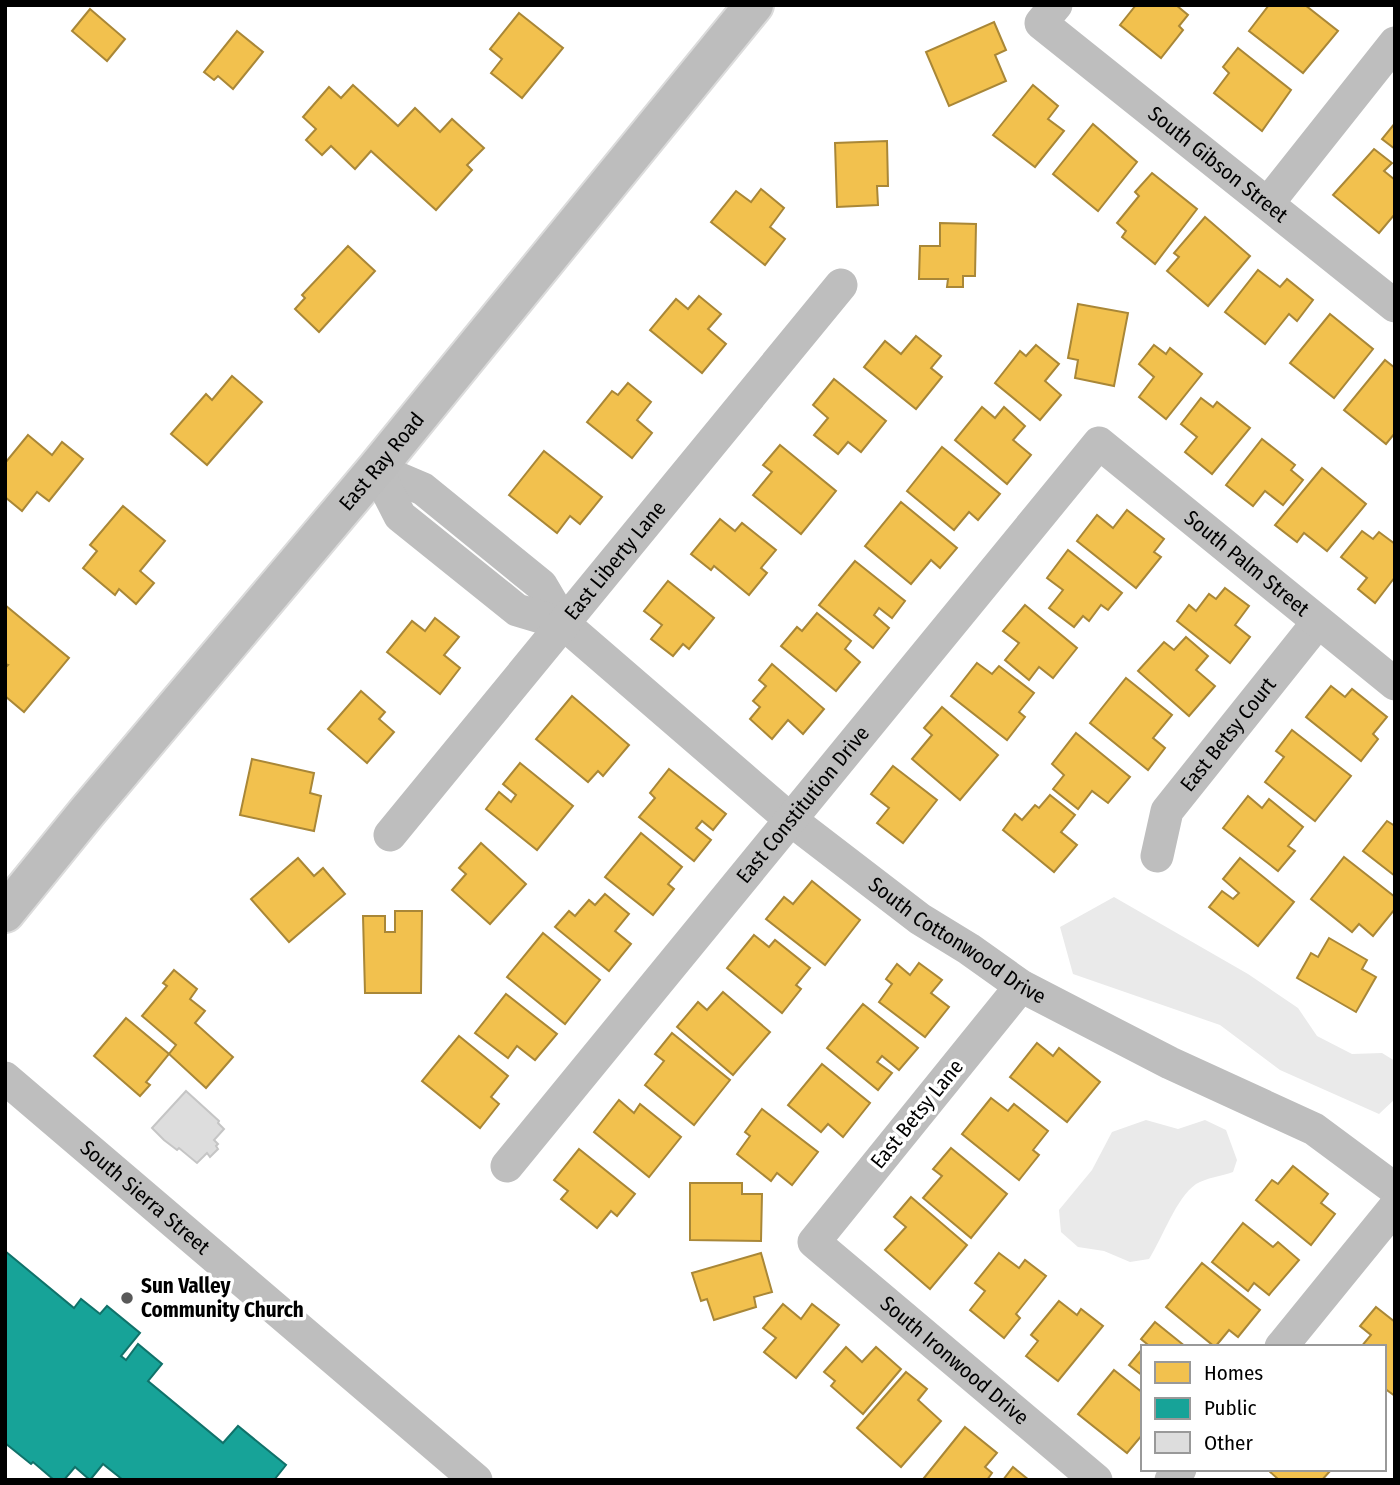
<svg xmlns="http://www.w3.org/2000/svg" width="1400" height="1485" font-family="'Fira Sans Condensed',sans-serif">
<rect width="100%" height="100%" fill="#fff"/>
<g fill="#eaeaea">
<polygon points="1114,897 1248,974 1298,1008 1317,1036 1352,1054 1382,1053 1395,1061 1395,1099 1379,1114 1280,1070 1220,1025 1073,974 1060,927"/>
<path d="M1146,1120L1178,1129L1205,1120L1226,1130L1237,1160L1233,1172C1222,1176 1206,1178 1196,1184C1176,1198 1163,1237 1149,1259L1130,1262L1104,1251L1078,1247L1061,1232L1059,1210L1092,1170L1112,1132Z"/>
</g>
<g fill="#f2c14e" stroke="#a98737" stroke-width="2">
<polygon points="1136,5 1176,5 1188,15 1179,26 1183,30 1161,58 1120,25"/>
<polygon points="1269,5 1305,5 1338,31 1303,73 1249,31"/>
<polygon points="90,9 125,39 107,61 72,31"/>
<polygon points="519,13 563,48 522,98 491,73 502,59 490,49"/>
<polygon points="994,22 1006,50 995,55 1006,81 949,106 926,52"/>
<polygon points="237,31 263,52 233,89 218,76 214,80 204,72"/>
<polygon points="1238,48 1291,90 1262,131 1214,93 1229,73 1223,67"/>
<polygon points="353,85 398,126 415,108 440,132 452,119 484,148 467,165 472,170 436,210 371,151 355,169 331,146 322,155 306,140 316,129 303,117 329,87 341,98"/>
<polygon points="1033,85 1058,106 1048,119 1064,131 1035,167 993,135"/>
<polygon points="1395,123 1395,149 1382,139"/>
<polygon points="1093,124 1137,162 1098,211 1053,174"/>
<polygon points="887,141 888,186 877,186 878,205 837,207 835,143"/>
<polygon points="1374,149 1392,163 1384,171 1395,180 1395,214 1379,233 1333,195"/>
<polygon points="1152,173 1197,209 1155,264 1122,237 1126,231 1117,223 1139,196 1135,192"/>
<polygon points="761,189 784,208 770,227 785,239 765,265 711,222 736,191 751,202"/>
<polygon points="1205,217 1250,256 1208,306 1167,271 1179,257 1174,253"/>
<polygon points="940,223 976,224 975,276 963,276 963,287 947,287 948,279 919,279 920,246 940,246"/>
<polygon points="348,246 375,271 319,332 295,309 305,298 302,295"/>
<polygon points="1258,270 1280,287 1287,279 1313,300 1297,321 1289,314 1265,344 1225,312"/>
<polygon points="699,296 721,314 708,329 726,344 702,373 650,330 676,299 688,309"/>
<polygon points="1078,304 1128,313 1114,386 1075,378 1078,360 1068,358"/>
<polygon points="1330,314 1373,349 1334,398 1290,363"/>
<polygon points="916,336 941,356 931,368 942,377 916,409 864,367 885,341 901,354"/>
<polygon points="1036,345 1059,364 1045,381 1061,395 1040,420 995,383 1020,351 1026,356"/>
<polygon points="1154,345 1166,354 1170,348 1202,374 1166,419 1139,397 1154,377 1139,364"/>
<polygon points="1385,360 1395,368 1395,433 1386,444 1344,410"/>
<polygon points="232,376 262,402 207,465 171,434 206,394 212,400"/>
<polygon points="834,379 886,421 861,452 848,442 838,454 814,435 828,418 813,405"/>
<polygon points="628,383 651,402 637,420 652,433 632,458 587,422 612,391 618,395"/>
<polygon points="1201,398 1213,407 1217,402 1250,428 1212,474 1185,452 1197,437 1181,424"/>
<polygon points="982,407 995,418 1004,407 1025,426 1013,440 1031,455 1007,484 955,440"/>
<polygon points="28,435 52,455 62,442 83,459 49,501 37,492 22,511 5,497 5,463"/>
<polygon points="1262,439 1295,465 1291,470 1303,480 1283,505 1265,491 1253,506 1226,485"/>
<polygon points="780,445 836,491 801,534 753,495 772,472 763,465"/>
<polygon points="942,447 1000,494 978,520 969,512 954,530 907,491"/>
<polygon points="544,451 602,497 580,524 570,516 557,533 509,495"/>
<polygon points="1322,468 1366,504 1327,551 1304,533 1297,542 1275,525"/>
<polygon points="901,502 957,548 940,568 931,560 911,584 865,546"/>
<polygon points="123,506 165,541 140,571 154,583 136,604 119,589 115,595 83,568 97,551 90,545"/>
<polygon points="1127,510 1164,539 1154,552 1161,557 1136,588 1077,541 1097,515 1113,528"/>
<polygon points="720,519 735,531 742,523 776,550 761,568 767,573 749,595 714,566 711,570 691,554"/>
<polygon points="1362,531 1373,539 1379,532 1395,544 1395,577 1375,603 1358,589 1367,578 1341,557"/>
<polygon points="1068,550 1122,593 1108,610 1101,605 1089,621 1083,616 1074,627 1049,608 1063,590 1047,578"/>
<polygon points="855,561 905,601 892,618 879,608 874,615 889,628 873,648 819,605"/>
<polygon points="668,581 714,618 689,649 683,644 673,656 651,639 662,625 644,611"/>
<polygon points="1225,588 1249,606 1235,625 1250,637 1230,663 1177,621 1189,605 1196,611 1209,594 1216,599"/>
<polygon points="5,605 69,658 24,712 5,696 5,668 8,665 5,664"/>
<polygon points="1025,605 1077,648 1053,678 1039,667 1029,680 1005,660 1019,643 1003,631"/>
<polygon points="817,613 851,641 845,649 860,662 836,691 781,646 797,627 802,631"/>
<polygon points="435,618 459,637 444,655 460,668 440,694 387,652 412,621 425,631"/>
<polygon points="1186,637 1208,656 1196,670 1215,686 1189,716 1138,671 1164,642 1174,650"/>
<polygon points="977,663 992,674 999,666 1034,693 1019,712 1025,717 1007,740 951,696"/>
<polygon points="772,664 824,709 803,734 788,720 772,739 750,719 760,707 753,701 766,686 759,680"/>
<polygon points="1126,678 1172,715 1153,738 1165,748 1148,770 1090,723"/>
<polygon points="1331,686 1345,697 1352,689 1387,717 1373,734 1378,739 1361,761 1306,717"/>
<polygon points="361,691 385,712 379,719 394,732 367,763 328,729"/>
<polygon points="572,696 629,745 603,776 598,771 588,782 536,739"/>
<polygon points="942,707 998,755 960,800 912,759 932,735 924,728"/>
<polygon points="1292,730 1351,776 1315,821 1265,782 1284,757 1276,751"/>
<polygon points="1076,733 1130,777 1108,803 1092,791 1078,809 1053,789 1064,775 1052,764"/>
<polygon points="252,759 314,773 310,793 321,796 314,831 240,815"/>
<polygon points="520,763 573,806 537,850 486,809 499,792 511,802 516,795 503,784"/>
<polygon points="893,766 937,800 903,843 877,823 889,808 871,794"/>
<polygon points="669,769 726,814 713,830 702,821 696,828 711,840 694,861 639,817 655,798 650,793"/>
<polygon points="1050,795 1075,815 1061,832 1077,845 1054,872 1003,830 1015,814 1022,820 1035,805 1039,808"/>
<polygon points="1248,796 1262,808 1269,799 1303,827 1288,846 1295,851 1278,871 1223,828"/>
<polygon points="1387,821 1395,826 1395,876 1363,851"/>
<polygon points="641,833 682,867 668,884 674,889 653,915 605,877"/>
<polygon points="481,843 526,884 490,924 452,890 466,874 459,868"/>
<polygon points="1344,857 1395,897 1395,909 1373,936 1359,924 1352,932 1311,899"/>
<polygon points="298,858 314,876 323,868 345,894 289,942 251,899"/>
<polygon points="1240,858 1294,902 1258,946 1209,907 1222,891 1233,899 1239,893 1223,879"/>
<polygon points="812,881 860,920 825,965 766,919 784,897 793,904"/>
<polygon points="605,894 629,914 615,931 631,944 609,971 555,927 569,911 575,916 589,900 595,905"/>
<polygon points="395,911 422,911 421,993 365,993 363,916 385,916 385,932 395,932"/>
<polygon points="543,933 600,980 565,1024 507,977"/>
<polygon points="754,935 769,947 775,940 810,968 796,985 801,989 782,1013 727,968"/>
<polygon points="1329,938 1367,960 1362,969 1376,977 1356,1012 1297,978 1311,953 1318,957"/>
<polygon points="919,963 942,980 931,993 949,1007 925,1037 879,1002 892,984 886,979 897,964 910,975"/>
<polygon points="174,970 197,989 190,999 205,1011 195,1023 233,1057 206,1088 169,1054 176,1045 142,1016 167,986 163,983"/>
<polygon points="723,992 770,1032 733,1075 677,1027 698,1002 707,1010"/>
<polygon points="506,994 557,1034 535,1060 517,1046 508,1058 475,1033"/>
<polygon points="863,1004 918,1048 899,1070 882,1056 877,1062 892,1073 878,1090 827,1048"/>
<polygon points="126,1018 169,1054 146,1082 150,1085 140,1096 94,1056"/>
<polygon points="672,1033 730,1080 694,1125 645,1085 664,1061 655,1054"/>
<polygon points="459,1036 508,1076 491,1097 499,1104 480,1128 422,1081"/>
<polygon points="1037,1043 1053,1056 1059,1048 1100,1082 1067,1122 1010,1077"/>
<polygon points="822,1064 870,1103 843,1137 828,1124 821,1132 788,1105"/>
<polygon points="991,1098 1008,1111 1014,1104 1048,1131 1033,1150 1039,1155 1019,1180 962,1134"/>
<polygon points="619,1100 634,1113 640,1104 681,1137 649,1177 594,1132"/>
<polygon points="762,1109 818,1152 792,1185 777,1173 771,1181 737,1154 750,1136 745,1132"/>
<polygon points="951,1148 1007,1194 971,1238 923,1198 942,1176 933,1169"/>
<polygon points="579,1149 635,1194 617,1216 611,1211 597,1228 561,1199 568,1191 554,1180"/>
<polygon points="1293,1166 1328,1194 1321,1203 1335,1214 1311,1245 1256,1200 1272,1180 1278,1184"/>
<polygon points="690,1183 742,1183 742,1194 762,1194 761,1241 690,1240"/>
<polygon points="911,1197 967,1245 930,1289 885,1250 906,1227 894,1217"/>
<polygon points="1243,1223 1273,1247 1278,1242 1299,1260 1269,1295 1254,1283 1248,1291 1212,1262"/>
<polygon points="761,1253 772,1292 754,1297 756,1307 714,1320 707,1299 701,1301 692,1273"/>
<polygon points="999,1253 1019,1268 1025,1260 1046,1276 1016,1314 1020,1318 1004,1338 970,1310 985,1291 975,1283"/>
<polygon points="1202,1263 1260,1310 1238,1337 1229,1330 1215,1347 1166,1307"/>
<polygon points="1059,1301 1077,1315 1081,1309 1103,1326 1058,1381 1026,1356 1038,1341 1031,1335"/>
<polygon points="783,1304 801,1319 812,1304 839,1325 796,1378 764,1352 776,1338 763,1328"/>
<polygon points="1376,1307 1395,1322 1395,1396 1384,1388 1384,1347 1361,1347 1371,1335 1360,1326"/>
<polygon points="1155,1322 1186,1347 1144,1347 1147,1344 1141,1339"/>
<polygon points="846,1347 862,1362 876,1347 901,1369 863,1414 831,1386 835,1381 824,1372"/>
<polygon points="1143,1348 1143,1376 1129,1365"/>
<polygon points="1114,1370 1143,1393 1143,1434 1127,1453 1078,1414"/>
<polygon points="906,1372 927,1389 918,1400 941,1421 901,1467 857,1428"/>
<polygon points="965,1427 997,1453 985,1467 992,1473 987,1480 926,1480 924,1478"/>
<polygon points="1013,1467 1024,1476 1029,1480 1003,1480"/>
<polygon points="1267,1469 1329,1469 1331,1470 1322,1480 1279,1480"/>
</g>
<polygon fill="#17a398" stroke="#10726a" stroke-width="2" points="5,1251 74,1308 81,1299 100,1314 107,1306 140,1333 121,1356 126,1360 138,1344 162,1364 148,1381 223,1443 238,1426 286,1465 274,1480 123,1480 103,1464 90,1480 75,1467 64,1480 54,1480 33,1462 31,1464 5,1443"/>
<polygon fill="#ddd" stroke="#c5c5c5" stroke-width="2" points="186,1091 219,1121 218,1123 224,1129 214,1140 218,1144 216,1146 218,1149 210,1157 207,1153 197,1163 179,1148 177,1150 164,1140 152,1128"/>
<g fill="none" stroke-linecap="round" stroke-linejoin="round">
<defs>
<g id="major">
<path id="s8" d="M5,913L87,812L376,469L754,5"/>
</g>
</defs>
<use href="#major" stroke="#dbdbdb" stroke-width="42"/>
<g stroke="#bebebe" stroke-width="33">
<path id="s1" d="M1056,5L1041,23L1395,306"/>
<polyline points="1268,203 1395,43"/>
<path id="s2" d="M376,469L423,489L541,585L564,624L791,820L920,919L969,949L1021,986L1170,1063L1314,1129L1395,1189"/>
<polyline points="376,469 400,516 517,610 564,624"/>
<path id="s3" d="M390,835L841,285"/>
<path id="s4" d="M1157,856L1167,811L1318,622"/>
<path id="s5" d="M1021,986L814,1242L1096,1480"/>
<path id="s6" d="M5,1078L476,1480"/>
<path id="s7" d="M507,1166L1099,443L1395,684"/>
<polyline points="1281,1347 1395,1207"/>
<polyline points="1171,1480 1180,1469"/>
</g>
<use href="#major" stroke="#bdbdbd" stroke-width="38"/>
</g>
<circle fill="#595959" stroke="#fff" stroke-width="2.5" cx="127" cy="1298" r="7"/>
<g text-anchor="middle" stroke-width="7" stroke-linejoin="round" paint-order="stroke">
<g font-size="21" fill="#000" stroke="#fff">
<text dy="7" stroke="none"><textPath href="#s1" startOffset="250">South Gibson Street</textPath></text>
<text dy="7" stroke="none"><textPath href="#s8" startOffset="588">East Ray Road</textPath></text>
<text dy="7" stroke="none"><textPath href="#s3" startOffset="355">East Liberty Lane</textPath></text>
<text dy="7" stroke="none"><textPath href="#s7" startOffset="1125">South Palm Street</textPath></text>
<text dy="7" stroke="none"><textPath href="#s4" startOffset="144">East Betsy Court</textPath></text>
<text dy="7" stroke="none"><textPath href="#s7" startOffset="467">East Constitution Drive</textPath></text>
<text dy="7" stroke="none"><textPath href="#s2" startOffset="754">South Cottonwood Drive</textPath></text>
<text transform="translate(917 1114) rotate(-51)" y="7">East Betsy Lane</text>
<text dy="7" stroke="none"><textPath href="#s6" startOffset="184">South Sierra Street</textPath></text>
<text dy="7" stroke="none"><textPath href="#s5" startOffset="513">South Ironwood Drive</textPath></text>
</g>
<g font-size="21" font-weight="bold" fill="#000" stroke="#fff" text-anchor="start">
<text x="141" y="1293">Sun Valley<tspan x="141" dy="24">Community Church</tspan></text>
</g>
</g>
<rect width="1400" height="1485" fill="none" stroke="#000000" stroke-width="14"/>
<rect x="1141" y="1345" width="245" height="126" fill="#ffffff" stroke="#999999" stroke-width="2"/>
<rect x="1155" y="1362" width="35" height="21" fill="#f2c14e" stroke="#999999" stroke-width="2"/>
<text x="1204" y="1380" font-size="21" fill="#000000">Homes</text>
<rect x="1155" y="1398" width="35" height="21" fill="#17a398" stroke="#999999" stroke-width="2"/>
<text x="1204" y="1415" font-size="21" fill="#000000">Public</text>
<rect x="1155" y="1432" width="35" height="21" fill="#dddddd" stroke="#999999" stroke-width="2"/>
<text x="1204" y="1450" font-size="21" fill="#000000">Other</text>
</svg>
